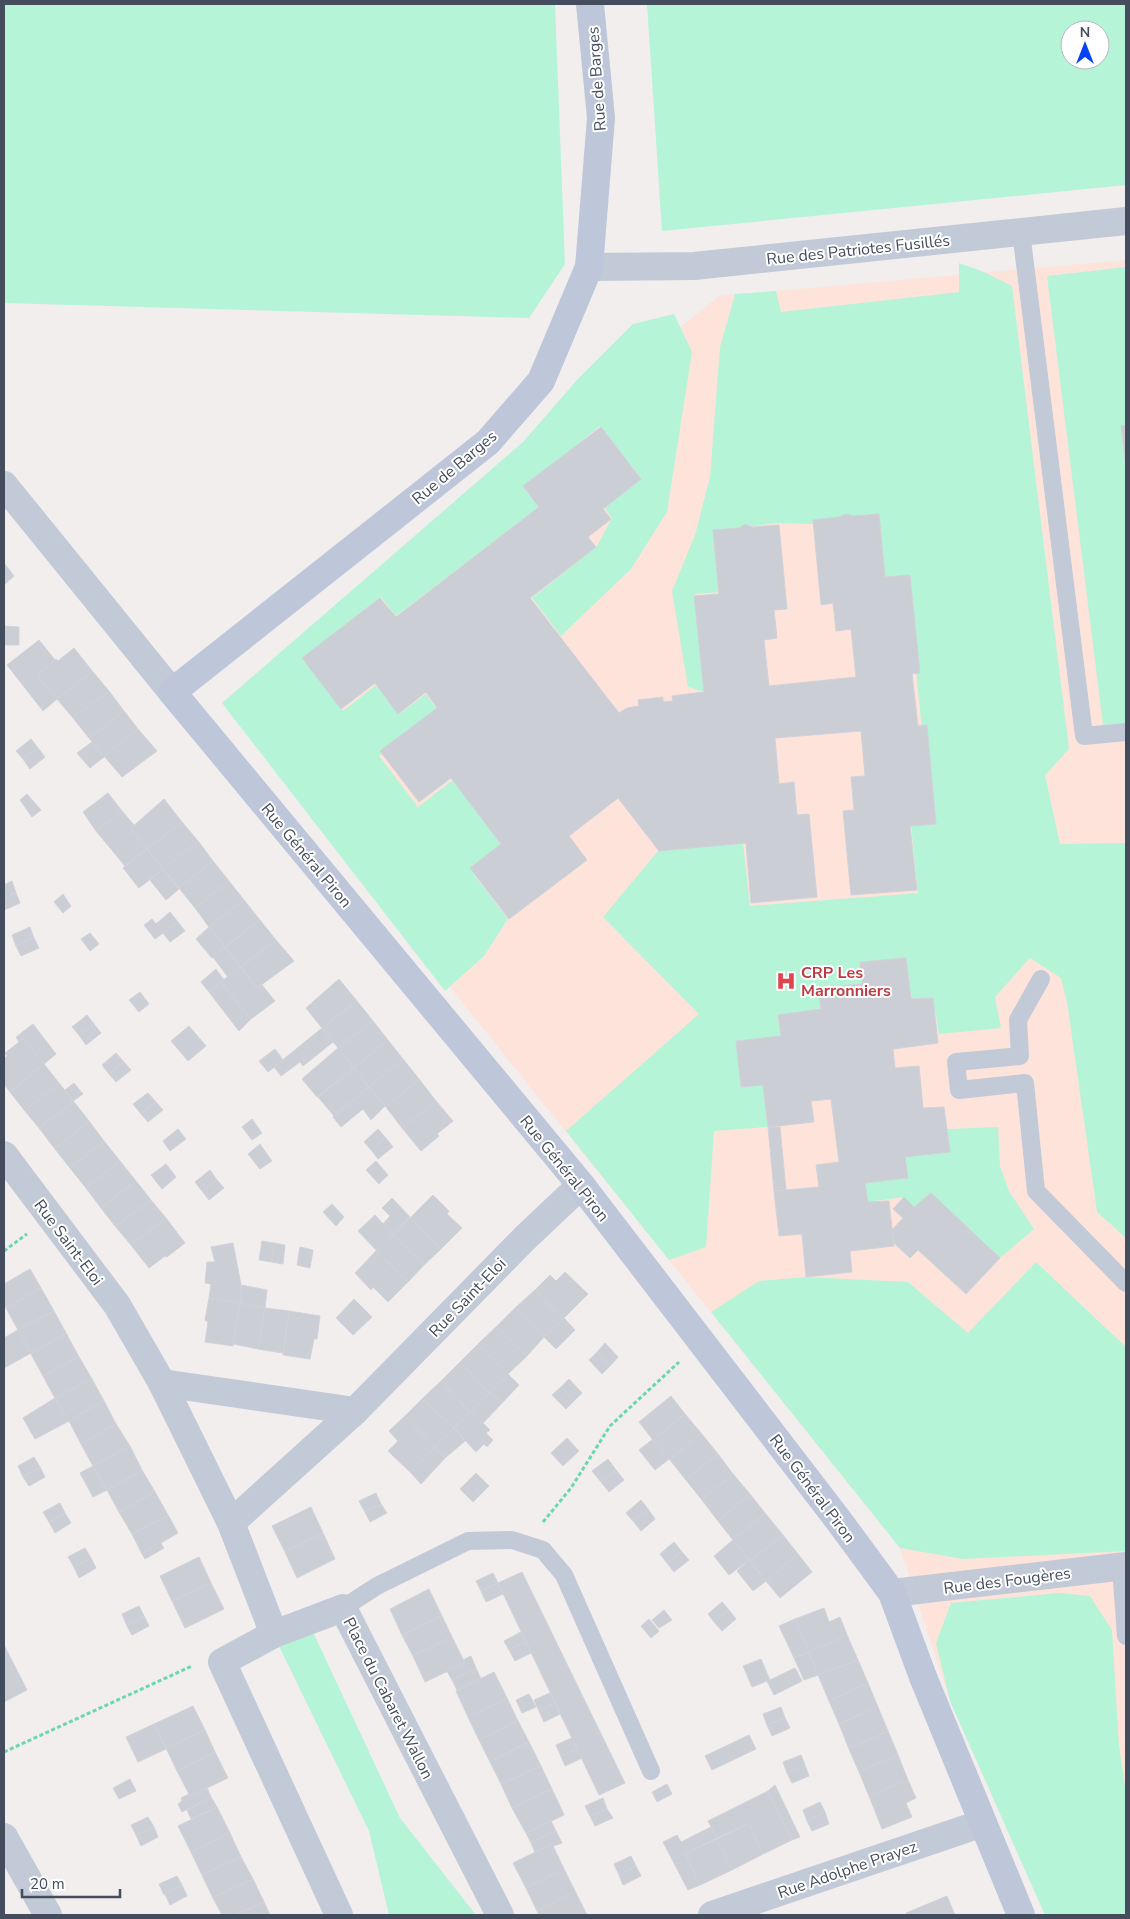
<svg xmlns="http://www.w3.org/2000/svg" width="1130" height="1919" font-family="'Nunito Sans',sans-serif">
<rect width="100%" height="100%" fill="#f1eeed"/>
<polygon fill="#fee3da" points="1126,260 1126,1915 1045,1915 950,1701 900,1548 222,703 564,421 719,296"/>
<g fill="#b6f4d8" fill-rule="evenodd">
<polygon points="4,4 555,4 565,264 529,318 4,303"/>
<path d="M647,4H1126V185L662,231ZM1070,30H1100V60H1070Z"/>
<path d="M959,263L984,272L1012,286L1069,749L1045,775L1060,844L1126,843V1238L1097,1212L1067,1002L1061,978L1030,958L995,997L1001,1028L939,1034L933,998L911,999L906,958L861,962L862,984L819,988L821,1009L778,1015L781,1036L763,1085L768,1127L714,1131L706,1247L669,1260L566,1131L699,1014L603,917L658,851L743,843L750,906C806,901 862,898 918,893L911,825L931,822L907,579L878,582L816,524L777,523L714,531L720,592L695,594L705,692L688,687L672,591L695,535L710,477L720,347L735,294L776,291L781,312L959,292Z"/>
<polygon points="1126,267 1126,723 1103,725 1047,276"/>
<polygon points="674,314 692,352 667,512 631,569 561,636 532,598 597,546 612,518 604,507 641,478 600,426 525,487 540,506 396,616 381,597 303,658 343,711 376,685 399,714 426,694 438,711 379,756 418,807 455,778 509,848 474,875 508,919 484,956 445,991 222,703 523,442 577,380 633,324"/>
<polygon points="998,1127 1000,1166 1009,1191 1034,1229 1000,1258 931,1193 914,1207 904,1197 868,1202 865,1183 908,1178 905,1157 950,1152 947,1129"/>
<polygon points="1036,1262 1126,1347 1126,1551 963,1559 900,1548 711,1312 759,1281 806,1277 908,1282 968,1333"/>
<polygon points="1059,1593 1090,1596 1112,1630 1119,1746 1126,1792 1126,1915 1045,1915 950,1701 936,1643 951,1603"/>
<polygon points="312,1630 400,1818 476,1915 389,1915 369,1831 279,1646"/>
</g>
<g fill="#ccced6" stroke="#d1d2da">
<polygon points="1126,425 1126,467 1121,426"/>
<polygon points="601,427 641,479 603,509 611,519 588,537 596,547 530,598 619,713 627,708 639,706 638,700 663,697 663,702 673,701 672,696 704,692 694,596 719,594 713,530 739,528 745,524 752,527 779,525 787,609 774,610 777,638 764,640 769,686 856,677 851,629 836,631 833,603 821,605 813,520 839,517 846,514 853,516 879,514 885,577 910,575 920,673 912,674 918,726 927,725 936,824 910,826 917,890 851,895 843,811 854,810 851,777 865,776 861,731 775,738 779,784 794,782 797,815 809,814 817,897 751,903 746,843 659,851 618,798 569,836 587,860 509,919 470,868 501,844 451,778 419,802 380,751 437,708 426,692 398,714 375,683 341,709 302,658 380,598 396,617 539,507 523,486"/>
<polygon points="4,563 14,576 4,585"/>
<polygon points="4,626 19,627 19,645 4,645"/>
<polygon points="39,640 55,660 37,675 57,699 43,711 7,665"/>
<polygon points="74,648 93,672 57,699 37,675 56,659 58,661"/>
<polygon points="93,672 109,691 73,718 57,699"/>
<polygon points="109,691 124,711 89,738 73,718"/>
<polygon points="124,711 138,729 104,757 89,738"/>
<polygon points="138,729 157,751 122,777 104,756"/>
<polygon points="31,739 38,748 23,759 16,751"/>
<polygon points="92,742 104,757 90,768 77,753"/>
<polygon points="38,748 45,757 30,769 23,759"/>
<polygon points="108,793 122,811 96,831 83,812"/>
<polygon points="27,794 41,810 32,817 20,800"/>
<polygon points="164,799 182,822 147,849 130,829"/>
<polygon points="122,811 134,825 130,829 147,849 125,866 96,831"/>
<polygon points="182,822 198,841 163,869 147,849"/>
<polygon points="198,841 213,861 179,888 163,869"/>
<polygon points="147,849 163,869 139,888 123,868"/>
<polygon points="213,861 229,881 195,908 179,888"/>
<polygon points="163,869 179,889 166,900 150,880"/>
<polygon points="12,881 16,893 4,898 4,885"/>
<polygon points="229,881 244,900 209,927 195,908"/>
<polygon points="16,893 20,903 4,910 4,898"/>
<polygon points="63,894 71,906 63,913 54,902"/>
<polygon points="244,900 260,920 225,947 209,927"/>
<polygon points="170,912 178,922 155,939 144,925 152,919 156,924"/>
<polygon points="260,920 276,940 241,967 225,947"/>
<polygon points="178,922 185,931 170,942 163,933"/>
<polygon points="30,927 34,938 16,946 12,935"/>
<polygon points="209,927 225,947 212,958 196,939"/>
<polygon points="90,933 99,944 90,951 81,939"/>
<polygon points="34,938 39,948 21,956 16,946"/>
<polygon points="276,940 294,961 257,988 241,967"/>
<polygon points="225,947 240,966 228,977 213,957"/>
<polygon points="906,958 911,999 933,998 938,1043 893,1049 895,1068 919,1066 923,1108 944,1107 950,1152 905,1157 908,1178 865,1183 868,1202 889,1201 894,1246 850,1251 852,1272 806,1277 802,1234 779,1236 774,1191 819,1187 816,1165 839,1162 831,1099 811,1101 814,1122 768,1127 763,1085 741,1087 736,1041 781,1036 778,1015 821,1009 818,988 862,984 860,962"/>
<polygon points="240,966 257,988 262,985 275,1001 251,1019 221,982"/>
<polygon points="216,969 224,980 209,992 201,982"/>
<polygon points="339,979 357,1001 322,1028 306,1008"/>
<polygon points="221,982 251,1019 239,1031 209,992"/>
<polygon points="140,992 149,1004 139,1012 129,1000"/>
<polygon points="357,1001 373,1021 338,1048 322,1028"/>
<polygon points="87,1015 94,1024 79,1035 72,1027"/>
<polygon points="373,1021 388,1040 354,1068 338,1048"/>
<polygon points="33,1024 56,1054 44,1064 23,1039 19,1042 16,1037"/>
<polygon points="94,1024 101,1033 86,1045 79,1035"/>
<polygon points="189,1026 206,1046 188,1061 171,1041"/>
<polygon points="322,1028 333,1042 303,1066 300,1062 281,1076 274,1067"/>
<polygon points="23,1039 44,1064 10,1092 4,1084 4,1059 7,1056 5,1053"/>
<polygon points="388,1040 403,1059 369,1087 354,1068"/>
<polygon points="338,1048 354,1068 317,1097 302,1079"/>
<polygon points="275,1049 283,1060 268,1072 259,1061"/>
<polygon points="116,1053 124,1062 109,1074 102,1065"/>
<polygon points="403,1059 419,1079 386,1107 369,1087"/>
<polygon points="124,1062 131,1070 116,1082 109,1074"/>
<polygon points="44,1064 59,1083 25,1111 10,1092"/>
<polygon points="354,1068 369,1087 334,1116 318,1097"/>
<polygon points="419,1079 436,1101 402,1128 386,1107"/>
<polygon points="59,1083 74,1102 39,1128 25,1111"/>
<polygon points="74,1083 83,1094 73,1101 65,1090"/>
<polygon points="369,1087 385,1106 371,1120 363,1109 341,1127 333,1117"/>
<polygon points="148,1093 156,1102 141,1114 133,1104"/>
<polygon points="436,1101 453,1121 437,1134 439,1136 421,1151 402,1128"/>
<polygon points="74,1102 89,1121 55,1149 39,1128"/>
<polygon points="156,1102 163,1110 148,1122 141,1114"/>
<polygon points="252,1119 262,1133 252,1140 242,1127"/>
<polygon points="89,1121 104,1141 70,1168 55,1149"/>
<polygon points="768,1127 780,1127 786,1190 774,1191"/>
<polygon points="178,1129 186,1139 170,1151 163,1141"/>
<polygon points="378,1129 385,1137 372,1151 364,1142"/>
<polygon points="385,1137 393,1147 378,1159 372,1151"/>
<polygon points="104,1141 120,1161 86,1188 70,1168"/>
<polygon points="260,1144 272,1161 260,1169 248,1154"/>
<polygon points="120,1161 136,1181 101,1208 86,1188"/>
<polygon points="376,1161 388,1175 379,1184 366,1170"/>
<polygon points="166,1164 176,1177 162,1189 151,1175"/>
<polygon points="210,1170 217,1180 202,1191 195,1182"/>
<polygon points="217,1180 224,1188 209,1200 202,1191"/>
<polygon points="136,1181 151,1200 115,1226 101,1208"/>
<polygon points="931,1193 1000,1258 966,1294 918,1250 910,1258 894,1243 892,1230 903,1218 893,1209 904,1197 914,1207"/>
<polygon points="433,1195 449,1211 447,1214 462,1228 441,1249 410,1218"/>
<polygon points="392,1198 410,1217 393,1235 383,1224 390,1216 382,1208"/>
<polygon points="151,1200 166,1218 131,1245 115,1226"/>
<polygon points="332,1204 344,1217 336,1226 323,1212"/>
<polygon points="375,1215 393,1235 377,1251 358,1231"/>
<polygon points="166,1218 185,1243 167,1257 165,1256 149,1268 131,1245"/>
<polygon points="410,1218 441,1249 424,1265 393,1235"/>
<polygon points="393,1235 424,1265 408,1282 376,1251"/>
<polygon points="262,1241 274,1243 272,1262 259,1260"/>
<polygon points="233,1243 241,1285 241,1304 209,1298 211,1284 205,1283 207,1262 215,1262 211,1247"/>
<polygon points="274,1243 285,1245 283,1264 272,1262"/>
<polygon points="300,1247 313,1250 310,1268 297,1265"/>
<polygon points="376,1251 408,1282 388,1302 373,1287 371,1290 355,1273"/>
<polygon points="30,1269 41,1288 6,1308 4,1303 4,1284"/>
<polygon points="565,1272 588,1294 563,1319 535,1290 550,1275 556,1281"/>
<polygon points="241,1285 267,1290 265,1308 241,1304"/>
<polygon points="41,1288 54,1311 18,1330 6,1308"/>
<polygon points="535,1290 563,1319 544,1337 515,1308"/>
<polygon points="209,1298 240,1303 233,1346 205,1342 208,1322 205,1320"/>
<polygon points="354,1299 372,1317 353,1335 336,1318"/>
<polygon points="240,1303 265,1308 258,1349 233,1344"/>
<polygon points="265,1308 289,1311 283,1353 258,1349"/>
<polygon points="515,1308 544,1337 527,1356 497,1326"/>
<polygon points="54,1311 66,1333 31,1354 18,1330"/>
<polygon points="289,1311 320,1316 317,1339 314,1339 310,1359 283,1355"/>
<polygon points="564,1318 575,1330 556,1349 544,1337"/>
<polygon points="497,1326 527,1356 508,1374 478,1344"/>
<polygon points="18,1330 31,1353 4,1368 4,1338"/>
<polygon points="66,1333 79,1357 43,1376 31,1354"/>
<polygon points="605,1343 618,1357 610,1366 597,1352"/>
<polygon points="478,1344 508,1374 489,1393 460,1362"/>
<polygon points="597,1352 610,1366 602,1374 589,1360"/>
<polygon points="79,1357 92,1379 55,1398 43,1376"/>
<polygon points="460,1362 489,1393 470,1412 441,1381"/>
<polygon points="508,1374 519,1385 502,1403 490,1392"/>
<polygon points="92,1379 104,1401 69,1421 55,1398"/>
<polygon points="569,1379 582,1393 574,1401 561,1387"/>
<polygon points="441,1381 470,1412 454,1428 422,1399"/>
<polygon points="561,1387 574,1401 566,1409 552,1395"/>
<polygon points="490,1392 502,1403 483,1423 471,1411"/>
<polygon points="671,1396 685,1414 653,1440 639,1422"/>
<polygon points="55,1398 69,1421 35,1439 23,1418"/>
<polygon points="422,1399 454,1428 435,1447 405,1416"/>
<polygon points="104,1401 116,1424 81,1444 69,1421"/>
<polygon points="471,1411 490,1430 486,1433 493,1440 487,1447 484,1444 476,1452 454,1428"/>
<polygon points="685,1414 701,1433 670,1460 653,1440"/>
<polygon points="405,1416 435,1447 410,1472 388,1451 398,1441 389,1431"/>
<polygon points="116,1424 130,1446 93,1466 81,1444"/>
<polygon points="454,1428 465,1441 445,1458 435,1447"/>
<polygon points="701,1433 718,1454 686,1480 670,1460"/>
<polygon points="567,1438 579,1451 563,1466 551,1453"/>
<polygon points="653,1439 669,1459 655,1470 639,1450"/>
<polygon points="130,1446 142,1470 107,1490 93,1466"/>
<polygon points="435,1447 445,1458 421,1484 410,1472"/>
<polygon points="718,1454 733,1474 702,1500 686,1480"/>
<polygon points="34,1457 40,1467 23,1477 18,1466"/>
<polygon points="608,1459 616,1470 601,1482 592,1471"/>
<polygon points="93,1466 107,1490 93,1497 80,1473"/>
<polygon points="40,1467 45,1477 29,1486 23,1477"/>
<polygon points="142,1470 155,1492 119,1512 107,1490"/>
<polygon points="616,1470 624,1480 609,1492 601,1482"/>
<polygon points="476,1473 489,1486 481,1494 468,1481"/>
<polygon points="733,1474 750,1494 718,1521 702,1500"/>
<polygon points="468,1481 481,1494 473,1502 460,1489"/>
<polygon points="155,1492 168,1515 132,1534 119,1512"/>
<polygon points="376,1493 381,1504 365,1512 359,1501"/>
<polygon points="750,1494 765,1513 733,1540 718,1521"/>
<polygon points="641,1500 648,1509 633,1521 626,1513"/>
<polygon points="60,1503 65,1513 49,1522 43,1512"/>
<polygon points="381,1504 387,1513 370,1522 365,1512"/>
<polygon points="311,1507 323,1533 285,1552 272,1526"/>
<polygon points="648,1509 655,1519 641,1531 633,1521"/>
<polygon points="65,1513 71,1523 55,1533 49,1522"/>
<polygon points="765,1513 783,1535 750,1561 733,1540"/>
<polygon points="168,1515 178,1533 142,1554 132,1534"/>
<polygon points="323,1533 335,1559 297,1578 285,1552"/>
<polygon points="783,1535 798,1554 766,1581 750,1561"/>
<polygon points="733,1540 749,1560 729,1575 714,1556"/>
<polygon points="160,1542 164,1548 145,1559 142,1554"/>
<polygon points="674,1542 682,1552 667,1563 660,1554"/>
<polygon points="85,1548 91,1558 74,1567 68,1557"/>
<polygon points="682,1552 689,1560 674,1572 667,1563"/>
<polygon points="798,1554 812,1572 780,1598 766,1581"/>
<polygon points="199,1557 211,1583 172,1601 160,1576"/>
<polygon points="91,1558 96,1568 79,1578 74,1567"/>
<polygon points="749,1560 766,1581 753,1591 737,1571"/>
<polygon points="522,1572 625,1783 599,1795 498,1583"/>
<polygon points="493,1573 498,1583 481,1591 476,1581"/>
<polygon points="211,1583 224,1609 185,1628 172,1601"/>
<polygon points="498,1583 503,1594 486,1602 481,1591"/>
<polygon points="429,1589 442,1616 402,1635 390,1609"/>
<polygon points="722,1602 729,1610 714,1622 708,1614"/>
<polygon points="139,1606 144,1616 127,1626 122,1614"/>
<polygon points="824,1608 829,1622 840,1617 847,1635 809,1652 795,1619"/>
<polygon points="664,1610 672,1620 659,1628 652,1620"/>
<polygon points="729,1610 736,1619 722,1631 714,1622"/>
<polygon points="144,1616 149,1626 132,1635 127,1626"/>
<polygon points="442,1616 452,1637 413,1656 402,1635"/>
<polygon points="649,1619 659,1631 651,1638 641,1626"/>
<polygon points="795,1619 809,1652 794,1658 779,1626"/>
<polygon points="521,1632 526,1642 509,1650 504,1641"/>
<polygon points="847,1635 858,1660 818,1675 809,1652"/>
<polygon points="452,1637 465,1663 425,1682 413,1656"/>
<polygon points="526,1642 531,1653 515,1661 509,1650"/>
<polygon points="4,1645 27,1690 4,1702"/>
<polygon points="809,1652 818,1675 804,1680 794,1658"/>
<polygon points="471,1656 476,1668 452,1680 447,1671 465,1663 463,1660"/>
<polygon points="761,1659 770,1680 795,1668 802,1681 774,1695 767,1681 752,1687 743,1666"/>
<polygon points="858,1660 868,1683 829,1701 818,1675"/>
<polygon points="476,1668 481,1679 457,1690 452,1680"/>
<polygon points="494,1672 507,1698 468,1717 456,1691"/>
<polygon points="868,1683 878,1707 839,1724 829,1701"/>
<polygon points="550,1693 555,1703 539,1711 534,1700"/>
<polygon points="529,1694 536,1707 522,1713 516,1700"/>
<polygon points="507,1698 518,1721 479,1740 468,1717"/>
<polygon points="555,1703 560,1714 544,1722 539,1711"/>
<polygon points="193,1706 205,1730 166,1748 154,1724"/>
<polygon points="781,1707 785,1718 767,1725 763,1714"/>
<polygon points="878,1707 888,1731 849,1749 839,1724"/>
<polygon points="785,1718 790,1728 772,1736 767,1725"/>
<polygon points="518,1721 529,1742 490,1762 479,1740"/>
<polygon points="154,1724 166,1749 138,1762 126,1737"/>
<polygon points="205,1730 215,1752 177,1771 166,1748"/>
<polygon points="888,1731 898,1755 859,1772 849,1749"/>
<polygon points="749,1735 756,1749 712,1770 705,1756"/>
<polygon points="572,1738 577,1749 561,1756 556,1745"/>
<polygon points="529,1742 541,1766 501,1784 490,1762"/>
<polygon points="577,1749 582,1758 565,1766 561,1756"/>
<polygon points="215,1752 228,1778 190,1796 177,1771"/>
<polygon points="801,1755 805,1765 787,1773 783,1762"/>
<polygon points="898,1755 908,1780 869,1796 859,1772"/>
<polygon points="805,1765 809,1776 792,1783 787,1773"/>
<polygon points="541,1766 552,1789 512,1808 501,1784"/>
<polygon points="130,1779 136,1791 119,1799 113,1788"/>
<polygon points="908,1780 916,1798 906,1803 912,1817 882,1829 869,1796"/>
<polygon points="667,1784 672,1794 657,1802 652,1792"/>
<polygon points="775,1785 800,1837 792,1840 768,1791"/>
<polygon points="207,1788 211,1797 182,1812 178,1804 182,1801 181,1798 189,1794 190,1796"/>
<polygon points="552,1789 564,1815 526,1833 512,1808"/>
<polygon points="768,1791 792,1840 763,1854 749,1823 717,1838 708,1821"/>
<polygon points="211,1797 217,1807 191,1819 187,1810"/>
<polygon points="603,1798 607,1809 590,1816 585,1806"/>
<polygon points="820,1802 825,1812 807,1821 803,1810"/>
<polygon points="217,1807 230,1833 191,1852 178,1826"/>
<polygon points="607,1809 613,1818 595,1826 590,1816"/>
<polygon points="825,1812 829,1824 812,1831 807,1821"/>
<polygon points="148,1817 154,1827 136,1835 131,1825"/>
<polygon points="551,1821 556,1831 531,1843 526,1833"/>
<polygon points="749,1823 763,1854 732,1870 717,1839"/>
<polygon points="154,1827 158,1837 141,1846 136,1835"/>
<polygon points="711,1827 717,1838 685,1854 700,1885 688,1890 663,1842 677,1835 681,1842"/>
<polygon points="556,1831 562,1843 553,1846 552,1844 535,1852 531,1843"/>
<polygon points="230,1833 241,1857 202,1875 191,1852"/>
<polygon points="717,1839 732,1870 700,1885 685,1854"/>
<polygon points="552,1844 564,1869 526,1888 513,1863"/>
<polygon points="631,1856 636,1866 619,1875 614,1864"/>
<polygon points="241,1857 253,1879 213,1898 202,1875"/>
<polygon points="636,1866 641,1876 623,1885 619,1875"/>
<polygon points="564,1869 575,1891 537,1911 526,1888"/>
<polygon points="177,1876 182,1885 164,1895 159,1884"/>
<polygon points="253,1879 264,1902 235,1915 222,1915 213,1898"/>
<polygon points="182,1885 187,1896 170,1905 165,1894"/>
<polygon points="575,1891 587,1915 539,1915 537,1911"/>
<polygon points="947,1896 955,1915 907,1915 906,1913"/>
<polygon points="264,1902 270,1915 235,1915"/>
</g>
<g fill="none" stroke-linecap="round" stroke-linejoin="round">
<g stroke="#6ad6b3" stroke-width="3" stroke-dasharray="4 2.5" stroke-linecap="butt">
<polyline points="4,1251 27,1234"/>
<polyline points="543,1522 571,1488 610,1426 679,1362"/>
<polyline points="4,1752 192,1666"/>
</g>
<g stroke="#c2cad7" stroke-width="18">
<polyline points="1021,232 1084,736 1126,732"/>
<polyline points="1041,979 1018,1020 1020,1056 956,1062 959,1090 1025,1083 1036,1191 1126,1283"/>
<polyline points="1121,1567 1126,1636"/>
<polyline points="343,1608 377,1586 468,1541 512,1540 543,1550 564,1575 651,1771"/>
</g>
<g stroke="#c2cad7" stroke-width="28">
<polyline points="589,267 694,266 1126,221"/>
<polyline points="4,485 172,692"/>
<polyline points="4,1155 117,1305 162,1383 231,1523 274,1634"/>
<polyline points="162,1383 355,1411"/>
<polyline points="231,1523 355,1411 525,1238 581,1185"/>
<polyline points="892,1593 1126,1566"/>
<polyline points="4,1837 48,1915"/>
<polyline points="339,1915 222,1662 274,1634 343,1608 500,1915"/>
<polyline points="712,1915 983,1823"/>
</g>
<polyline stroke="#bec6d9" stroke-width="28" points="590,4 601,118 589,267 541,381 488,442 172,692 581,1185 839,1521 892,1593 923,1677 1021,1915"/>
</g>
<defs>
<symbol id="hospital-bare" viewBox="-9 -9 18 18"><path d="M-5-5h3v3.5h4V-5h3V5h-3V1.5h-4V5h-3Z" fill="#e0444e" stroke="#fff" stroke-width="2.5" paint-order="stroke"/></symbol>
</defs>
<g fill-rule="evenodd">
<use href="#hospital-bare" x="772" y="967" width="28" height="28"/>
</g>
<g text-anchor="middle" stroke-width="4" stroke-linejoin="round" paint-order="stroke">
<g font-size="16" fill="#444d5d" stroke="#fff">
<text transform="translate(596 79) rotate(-94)" y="6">Rue de Barges</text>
<text transform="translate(858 249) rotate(-6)" y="6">Rue des Patriotes Fusillés</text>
<text transform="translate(454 467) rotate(-40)" y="6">Rue de Barges</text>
<text transform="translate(307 855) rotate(50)" y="6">Rue Général Piron</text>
<text transform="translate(565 1168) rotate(51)" y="6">Rue Général Piron</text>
<text transform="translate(69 1242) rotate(53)" y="6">Rue Saint-Eloi</text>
<text transform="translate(467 1297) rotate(-46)" y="6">Rue Saint-Eloi</text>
<text transform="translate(813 1488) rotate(53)" y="6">Rue Général Piron</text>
<text transform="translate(1007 1580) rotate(-7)" y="6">Rue des Fougères</text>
<text transform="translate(389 1698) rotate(63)" y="6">Place du Cabaret Wallon</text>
<text transform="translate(847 1869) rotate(-19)" y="6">Rue Adolphe Prayez</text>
</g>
<g font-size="16" font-weight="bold" fill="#be3a42" stroke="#fff" text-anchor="start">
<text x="801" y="978">CRP Les<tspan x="801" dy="18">Marronniers</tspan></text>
</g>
</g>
<rect width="1130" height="1919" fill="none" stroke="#444d5d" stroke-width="10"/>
<g transform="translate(1085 45)"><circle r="24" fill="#ffffff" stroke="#b4b8be"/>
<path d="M0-4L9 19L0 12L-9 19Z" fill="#0444f4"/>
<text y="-8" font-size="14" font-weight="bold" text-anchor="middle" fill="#444d5d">N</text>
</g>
<path d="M22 1889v8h98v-8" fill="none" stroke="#444d5d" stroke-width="2.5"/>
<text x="30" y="1889" font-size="15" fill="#444d5d" stroke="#ffffff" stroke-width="4" paint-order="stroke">20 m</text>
</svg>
